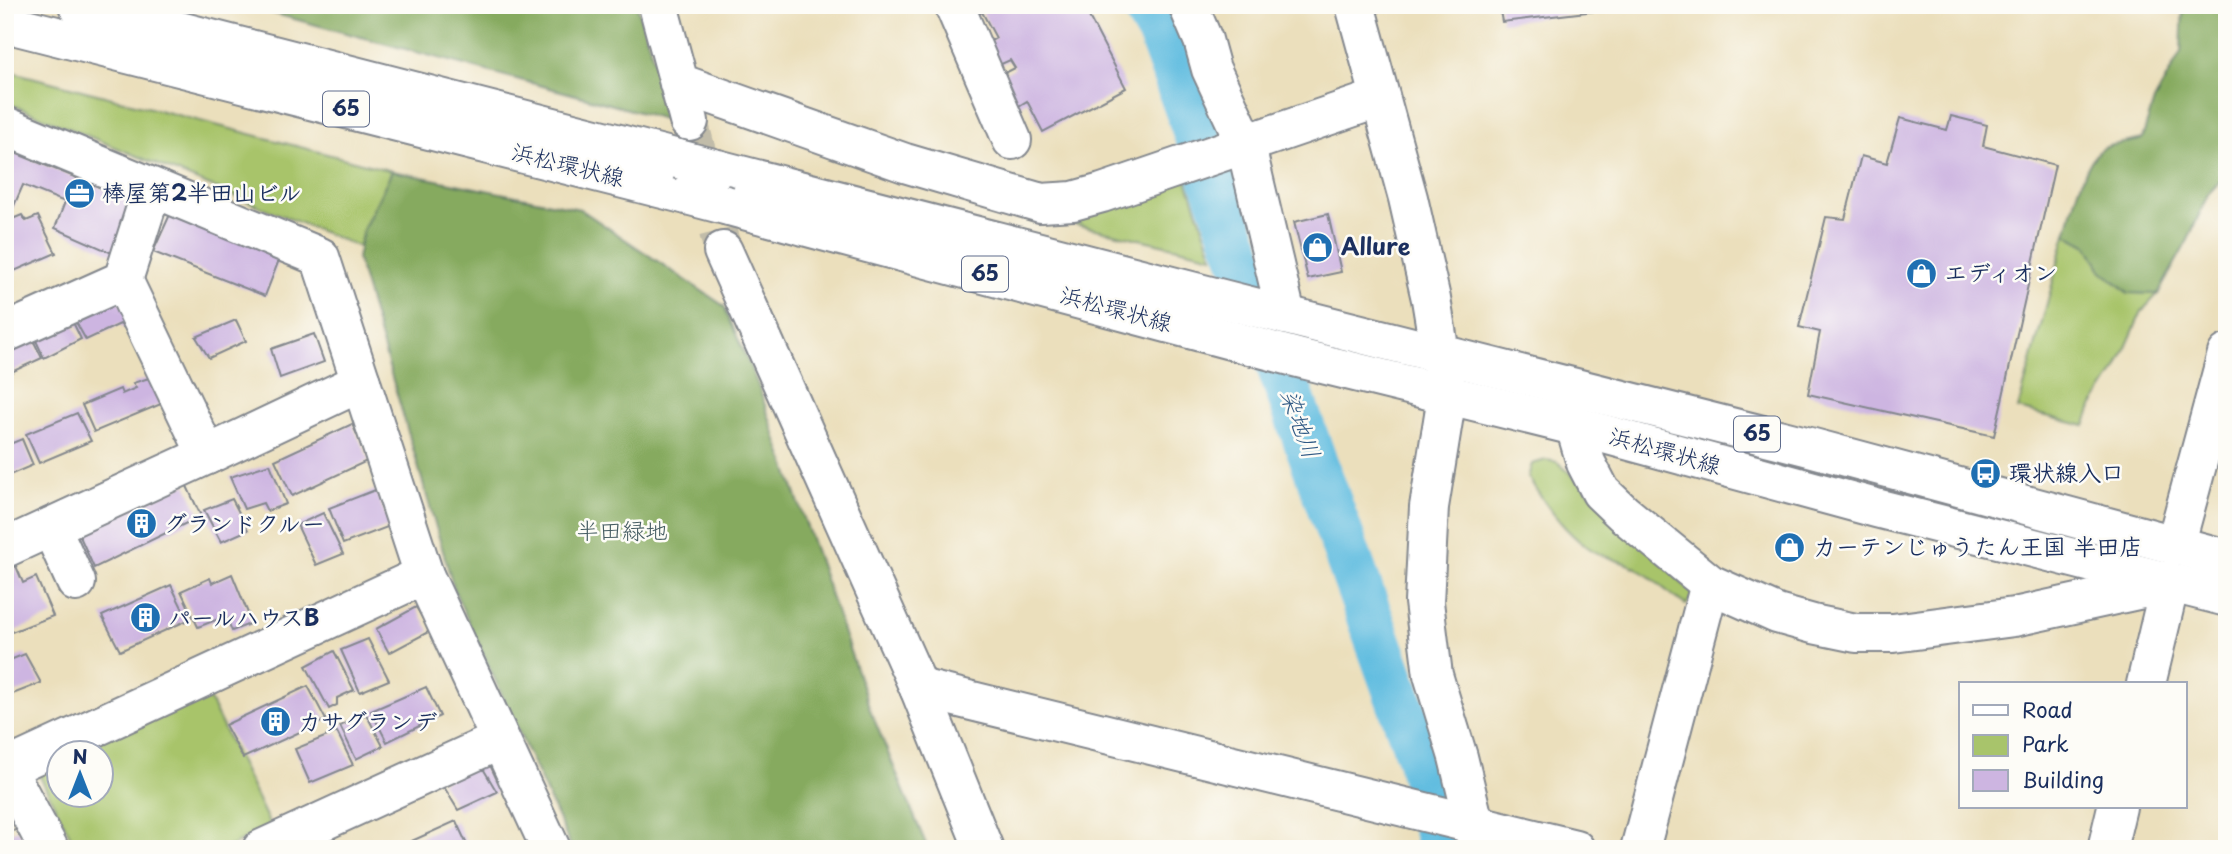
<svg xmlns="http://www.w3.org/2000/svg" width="2232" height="854" font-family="'Playpen Sans','Klee One',sans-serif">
<rect width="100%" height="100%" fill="#fdfcf7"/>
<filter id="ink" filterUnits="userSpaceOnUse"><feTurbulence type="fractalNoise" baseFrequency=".0143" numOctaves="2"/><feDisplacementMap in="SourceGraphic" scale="14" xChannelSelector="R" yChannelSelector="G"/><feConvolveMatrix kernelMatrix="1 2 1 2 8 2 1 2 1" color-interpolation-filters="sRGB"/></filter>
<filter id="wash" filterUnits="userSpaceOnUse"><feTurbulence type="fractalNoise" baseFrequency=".00686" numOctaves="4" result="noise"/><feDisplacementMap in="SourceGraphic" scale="28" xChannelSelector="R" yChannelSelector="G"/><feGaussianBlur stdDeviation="1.57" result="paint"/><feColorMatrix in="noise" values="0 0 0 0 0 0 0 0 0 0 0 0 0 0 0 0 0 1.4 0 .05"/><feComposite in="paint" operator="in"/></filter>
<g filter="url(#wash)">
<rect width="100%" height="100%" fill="#ebdfbc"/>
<g fill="#a8c46b" stroke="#627a64" stroke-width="2">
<polygon points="5,70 392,171 363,230 359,247 5,102"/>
<polygon points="1185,174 1213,256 1074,224 1017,208"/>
<polygon points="2066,234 2088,246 2101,270 2128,293 2158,294 2142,311 2117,368 2092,407 2085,426 2018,409"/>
<path d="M1546,460L1557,462L1571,474L1694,595L1686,605C1669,595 1655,579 1638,569C1624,561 1607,559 1592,550C1566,535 1544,503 1528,477L1532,464Z"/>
<polygon points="206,692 271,827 225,849 77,849 36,769 59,758 60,794 102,794 102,752 71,752"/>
</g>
<g fill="#86aa5f" stroke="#506c5e" stroke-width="2">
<polygon points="242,5 637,5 672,121"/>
<path d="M2183,5H2227V174L2208,194L2188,240L2158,294L2129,293L2101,270L2088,246L2066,234C2072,213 2084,157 2104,148C2116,143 2131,143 2142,139L2154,101L2181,52Z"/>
<polygon points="392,171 580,209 724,306 758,385 871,712 928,849 572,849 455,592 357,258 363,230"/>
</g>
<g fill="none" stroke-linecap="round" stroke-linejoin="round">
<polyline stroke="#62bde0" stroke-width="47" points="1144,5 1161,34 1420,758 1441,849"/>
</g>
<g id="blocks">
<g fill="#cdb5e1">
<polygon points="960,5 1083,5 1126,88 1043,132 1027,101 1019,106 1027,128 997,77 1015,68 1010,60 997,66 985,44 996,38 982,12 968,20"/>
<polygon points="1499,5 1629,5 1629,7 1502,22"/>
<polygon points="1951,116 1987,125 1983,146 2055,165 1994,436 1808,394 1820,332 1799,327 1826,217 1845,219 1861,156 1887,163 1900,118 1947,130"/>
<polygon points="5,149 134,201 114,254 55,228 65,202 23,185 13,208 5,205"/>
<polygon points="172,210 282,252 265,296 153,252"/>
<polygon points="1328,214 1341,272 1308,279 1294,222"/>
<polygon points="22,215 26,221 38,216 56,253 5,275 5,222"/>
<polygon points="114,296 135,322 123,327 120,324 86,340 72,315"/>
<polygon points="70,316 81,339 44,358 33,334"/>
<polygon points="236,320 246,341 209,358 196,337"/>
<polygon points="30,334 42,358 5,375 5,345"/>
<polygon points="314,334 324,362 280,378 271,349"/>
<polygon points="149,378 161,404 94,432 82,405 120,389 122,394 136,388 133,383"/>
<polygon points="77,413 91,441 39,463 26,434"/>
<polygon points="352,424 369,460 292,496 275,460"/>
<polygon points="22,439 33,465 5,477 5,446"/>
<polygon points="270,464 286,504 267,511 263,503 244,509 230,477"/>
<polygon points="186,484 201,516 94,568 78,532"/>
<polygon points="375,490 390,526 343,544 329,508"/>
<polygon points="232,499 248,530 221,542 204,510"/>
<polygon points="323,513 343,554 316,565 297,525"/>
<polygon points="16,566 23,583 36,577 53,616 9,633 5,628 5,571"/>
<polygon points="232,574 252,623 232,631 226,616 198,627 181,591 210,578 212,583"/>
<polygon points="171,585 188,620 120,651 102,616"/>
<polygon points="416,607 430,631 389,653 376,629"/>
<polygon points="368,639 389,680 360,692 341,650"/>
<polygon points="334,651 354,690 337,698 337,705 329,709 306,666"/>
<polygon points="25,654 41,683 5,697 5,662"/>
<polygon points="308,686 326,720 243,758 225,725"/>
<polygon points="426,687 440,716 387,742 371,711"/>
<polygon points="366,714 383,746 356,759 340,726"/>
<polygon points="337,732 353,765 310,783 295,749"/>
<polygon points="481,765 497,792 458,810 441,782"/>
<polygon points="456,821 469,849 394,849"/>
<polygon points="18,829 27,849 5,849 5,834"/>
<polygon points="382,842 386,849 366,849"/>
</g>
</g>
</g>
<g filter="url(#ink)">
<use href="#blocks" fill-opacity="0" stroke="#83878d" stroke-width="2"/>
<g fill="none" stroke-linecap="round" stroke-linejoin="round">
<polyline stroke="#c1bca9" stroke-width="38" stroke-dasharray="38 19" stroke-linecap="butt" points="689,121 723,251"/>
<defs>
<g id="minor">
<polyline points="658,5 679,83 905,163 1041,203 1073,201 1102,193 1380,98"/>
<polyline points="954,5 1012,140"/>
<polyline points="1188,5 1203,40 1211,69 1245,142 1286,315"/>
<polyline points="1355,5 1408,198 1431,299 1447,396 1429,507 1424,602 1433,675 1458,757 1474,823 1477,849"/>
<polyline points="679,83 689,121"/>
<polyline points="5,126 320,257 424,575 551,849"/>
<polyline points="723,251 919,688 984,849"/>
<polyline points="123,280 207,455 361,382"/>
<polyline points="5,333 123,280 152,189"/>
<polyline points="1575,426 1586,463 1601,492 1623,513 1710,584 1777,614 1813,624 1856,633 1893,633 2014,617 2170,583 2146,684"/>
<polyline points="51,527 76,582"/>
<polyline points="2175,546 2227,354"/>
<polyline points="5,548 207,455"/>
<polyline points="919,688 1575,849"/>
<polyline points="5,766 49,849"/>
<polyline points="5,769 424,575"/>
<polyline points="262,849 500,740"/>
<polyline points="1640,849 1710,584"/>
<polyline points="2107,849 2117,807"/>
</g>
<g id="major">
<polyline points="78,5 678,159"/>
<polyline points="5,23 687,195"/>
<polyline points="717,169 1226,300 1806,446 2227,559"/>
<polyline points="729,206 1298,358 1575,426 1876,508 2227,597"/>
</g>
</defs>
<use href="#minor" stroke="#83878d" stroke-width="42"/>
<use href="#major" stroke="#83878d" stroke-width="42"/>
<use href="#minor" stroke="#fff" stroke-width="38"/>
<use href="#major" stroke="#fff" stroke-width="38"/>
<defs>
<g id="major-bridge">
<polyline points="678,159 717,169"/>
<polyline points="687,195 729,206"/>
</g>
</defs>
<use href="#major-bridge" stroke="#83878d" stroke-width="42" stroke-linecap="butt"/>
<use href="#major-bridge" stroke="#fff" stroke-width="38"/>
</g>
</g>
<defs>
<symbol id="office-disc" viewBox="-11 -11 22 22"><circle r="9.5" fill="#1f6fb2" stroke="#fdfcf7"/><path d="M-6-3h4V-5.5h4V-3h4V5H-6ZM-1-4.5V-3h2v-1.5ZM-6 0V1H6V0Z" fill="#fff"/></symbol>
<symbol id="shop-disc" viewBox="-11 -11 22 22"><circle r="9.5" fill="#1f6fb2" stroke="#fdfcf7"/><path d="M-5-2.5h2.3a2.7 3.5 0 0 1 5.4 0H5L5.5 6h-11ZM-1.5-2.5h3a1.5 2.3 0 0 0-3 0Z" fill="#fff"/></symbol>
<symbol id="bus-disc" viewBox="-11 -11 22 22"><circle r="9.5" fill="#1f6fb2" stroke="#fdfcf7"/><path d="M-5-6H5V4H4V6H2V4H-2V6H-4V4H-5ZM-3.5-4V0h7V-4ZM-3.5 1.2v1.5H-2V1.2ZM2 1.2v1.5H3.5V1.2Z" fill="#fff"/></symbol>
<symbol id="building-disc" viewBox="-11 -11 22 22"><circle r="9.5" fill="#1f6fb2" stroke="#fdfcf7"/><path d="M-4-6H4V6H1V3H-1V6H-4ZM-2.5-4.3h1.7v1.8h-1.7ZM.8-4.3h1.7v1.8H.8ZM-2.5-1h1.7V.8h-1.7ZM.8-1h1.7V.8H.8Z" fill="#fff"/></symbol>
</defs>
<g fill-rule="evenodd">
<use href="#office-disc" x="62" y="176" width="35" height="35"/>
<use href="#shop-disc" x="1300" y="230" width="35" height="35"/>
<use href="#shop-disc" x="1904" y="256" width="35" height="35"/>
<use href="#bus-disc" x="1968" y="456" width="35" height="35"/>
<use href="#building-disc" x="124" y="506" width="35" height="35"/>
<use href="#shop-disc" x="1772" y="530" width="35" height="35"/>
<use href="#building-disc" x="128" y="600" width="35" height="35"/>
<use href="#building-disc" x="258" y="704" width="35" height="35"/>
</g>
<g text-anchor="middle" stroke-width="5" stroke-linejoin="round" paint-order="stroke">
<g fill="#fdfcf7" stroke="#5f6c8c" stroke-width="2">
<rect x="323" y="91.5" width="46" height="35" rx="5"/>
<rect x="962" y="256.5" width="46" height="35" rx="5"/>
<rect x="1734" y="416.5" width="46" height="35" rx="5"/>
</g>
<g font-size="21" font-weight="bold" fill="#1b2f5e">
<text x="346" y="116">65</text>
<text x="985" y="281">65</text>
<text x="1757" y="441">65</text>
</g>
<g font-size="23" fill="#1b2f5e" stroke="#fdfcf7">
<text transform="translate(568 165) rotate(14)" y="8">浜松環状線</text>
<text transform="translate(1116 309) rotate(15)" y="8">浜松環状線</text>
<text transform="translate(1665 451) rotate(16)" y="8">浜松環状線</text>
</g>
<g font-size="23" font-weight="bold" fill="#1b2f5e" stroke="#fdfcf7" text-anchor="start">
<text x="102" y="201">棒屋第2半田山ビル</text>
<text x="1341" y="255">Allure</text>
<text x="1944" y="281">エディオン</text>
<text x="2009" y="481">環状線入口</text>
<text x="164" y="532">グランドクルー</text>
<text x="1813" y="555">カーテンじゅうたん王国 半田店</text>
<text x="168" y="626">パールハウスB</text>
<text x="298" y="730">カサグランデ</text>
</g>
<g font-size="23" fill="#455c62" stroke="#fdfcf7">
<text x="622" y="539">半田緑地</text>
</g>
<g font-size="24" font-style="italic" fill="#305a85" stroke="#fdfcf7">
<text transform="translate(1300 424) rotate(70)" y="8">染地川</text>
</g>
</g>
<rect width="2232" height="854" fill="none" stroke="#fdfcf7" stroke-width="28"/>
<rect x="1959" y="682" width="228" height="126" fill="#fdfcf7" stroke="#a3aaba" stroke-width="2"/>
<rect x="1973" y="705" width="35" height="10" fill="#ffffff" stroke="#a3aaba" stroke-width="2"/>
<text x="2022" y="718" font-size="21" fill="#1b2f5e">Road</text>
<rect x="1973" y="735" width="35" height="21" fill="#a8c46b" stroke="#a3aaba" stroke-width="2"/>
<text x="2022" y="752" font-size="21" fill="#1b2f5e">Park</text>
<rect x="1973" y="770" width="35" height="21" fill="#cdb5e1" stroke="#a3aaba" stroke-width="2"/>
<text x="2022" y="788" font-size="21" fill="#1b2f5e">Building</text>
<g transform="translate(80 774)"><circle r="33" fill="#fdfcf7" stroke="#a3aaba" stroke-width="2"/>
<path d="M0-5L12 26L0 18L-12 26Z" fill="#1f6fb2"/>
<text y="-10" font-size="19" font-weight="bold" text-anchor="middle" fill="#1b2f5e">N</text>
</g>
</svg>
